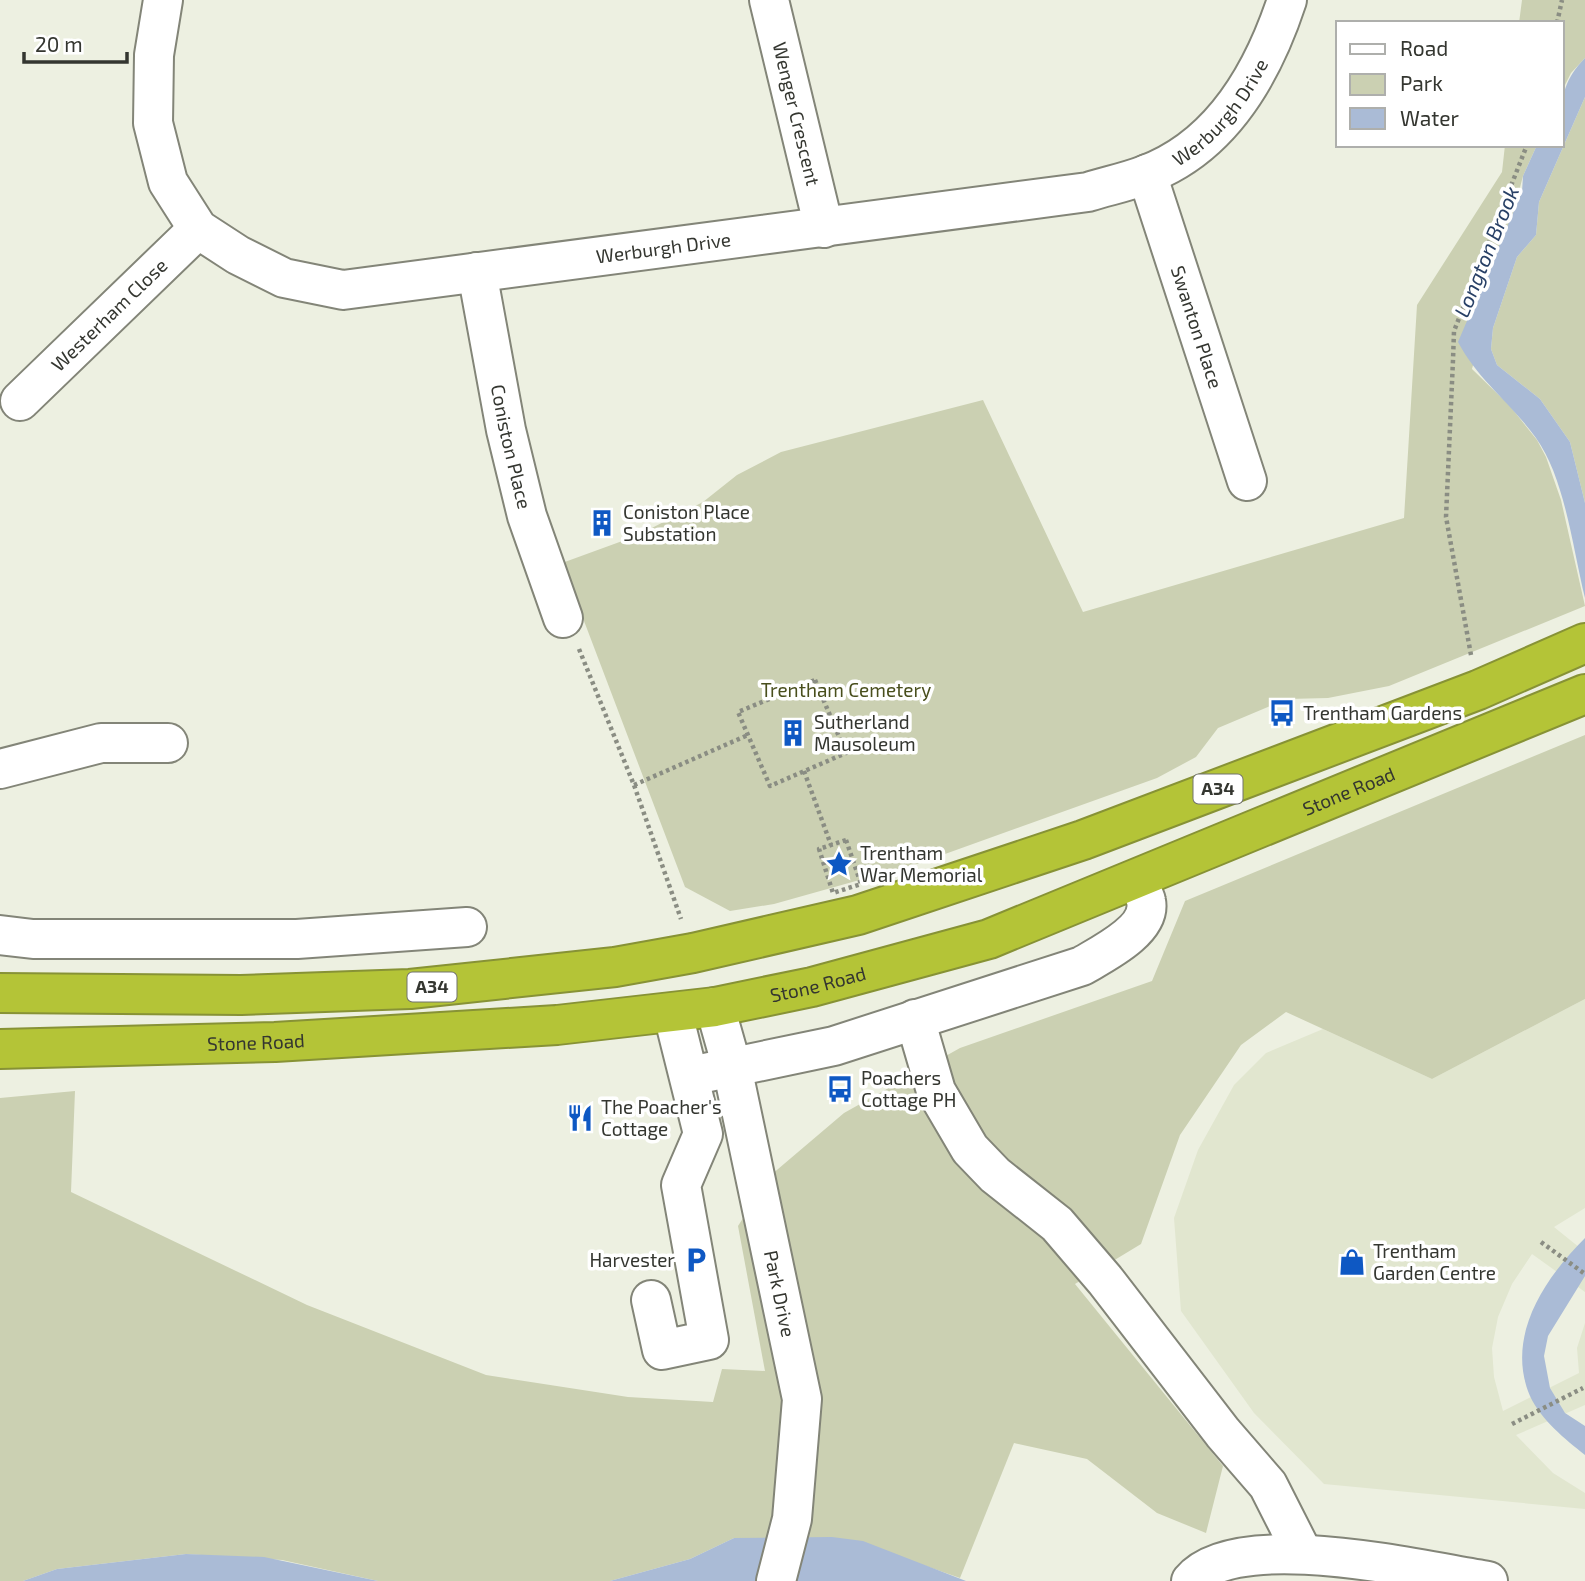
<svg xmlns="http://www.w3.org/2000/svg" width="1585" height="1581" font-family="'Exo 2',sans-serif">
<rect width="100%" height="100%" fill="#edf0e1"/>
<polygon fill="#e1e6cf" points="1585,999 1585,1208 1554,1227 1585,1252 1585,1292 1532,1254 1512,1284 1498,1317 1492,1348 1494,1377 1503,1411 1579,1373 1577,1348 1585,1323 1585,1405 1516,1435 1553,1473 1585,1493 1585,1509 1324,1484 1254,1413 1181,1311 1174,1218 1198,1150 1234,1085 1266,1053 1323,1029 1432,1079"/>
<g fill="#cbd0b2">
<polygon points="1522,0 1585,0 1585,58 1571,73 1562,91 1562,23 1519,23"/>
<polygon points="1585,97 1585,503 1570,442 1540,399 1497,365 1491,349 1493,328 1517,257 1536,235 1539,202"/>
<polygon points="1505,145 1537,145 1523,176 1472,369 1510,406 1537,440 1546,457 1561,500 1585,606 1389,686 1328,698 1287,699 1218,728 1196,757 1157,778 920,863 774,904 730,911 685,887 562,563 636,536 703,502 737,475 781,452 983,400 1083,612 1404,518 1417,305 1502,172"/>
<polygon points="1585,735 1585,999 1432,1079 1286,1012 1241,1045 1180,1135 1141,1244 1075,1284 1223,1466 1206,1533 1157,1513 1087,1459 1014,1443 960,1578 903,1558 734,1538 690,1559 610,1581 378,1581 282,1560 186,1554 57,1569 23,1581 0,1581 0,1098 75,1091 71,1192 307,1305 486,1375 628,1397 713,1402 722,1369 765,1371 738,1226 771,1175 844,1113 960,1048 1152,981 1185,901"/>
</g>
<g fill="#aabbd6">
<path d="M1585,58V97L1539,202L1536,235L1517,257L1493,328L1491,349L1497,365L1540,399L1570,442L1585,503V598C1573,550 1565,478 1536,438C1511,403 1478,380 1458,342L1522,192L1523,176L1537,145H1562C1562,107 1557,87 1585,58Z"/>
<path d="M1585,1238V1276L1548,1336L1544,1356L1550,1388L1565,1413L1585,1426V1455C1565,1439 1541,1420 1530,1396C1505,1337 1544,1279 1585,1238Z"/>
<polygon points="832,1537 863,1541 966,1581 610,1581 690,1559 734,1538"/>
<polygon points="186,1554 264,1557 378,1581 23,1581 57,1569"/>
</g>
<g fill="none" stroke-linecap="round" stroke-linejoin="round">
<defs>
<g id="minor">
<path id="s1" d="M163,0L154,55L153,123L168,182L198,229L238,255L284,278L343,290L1088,192C1107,186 1127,182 1145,175C1221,147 1263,73 1287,0"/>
<path id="s2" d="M769,0L824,228"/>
<path id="s3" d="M1147,174L1247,481"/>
<path id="s4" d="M477,272L506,430L527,516L563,618"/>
<path id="s5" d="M20,401L198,229"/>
<polyline points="0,769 101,743 168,743"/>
<polyline points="0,935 33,939 297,939 467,927"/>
<path id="s6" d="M715,1007L732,1067L802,1399L792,1519L776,1581"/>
<polyline points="915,1019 936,1091 970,1149 995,1175 1057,1224 1105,1280 1223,1433 1268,1485 1302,1552"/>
<path d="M690,1076L834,1046L1082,966C1102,954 1152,930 1146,901C1145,895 1139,887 1136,881"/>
<polyline points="651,1300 662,1350 709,1340 681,1185 703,1134 673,1014"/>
<path d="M1191,1581C1236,1526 1423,1571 1488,1581"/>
</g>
<g id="highway">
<polyline points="0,993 241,995 410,989 615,967 693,953 858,915 1083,840 1478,690 1585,643"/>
<path id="s7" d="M0,1049L275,1042L557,1025L715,1007L812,987L989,939L1585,694"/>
</g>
</defs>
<use href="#minor" stroke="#838578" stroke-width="42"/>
<use href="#highway" stroke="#879235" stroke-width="42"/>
<g stroke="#8a8d83" stroke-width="4.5" stroke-dasharray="3.5 3.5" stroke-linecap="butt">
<polyline points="1557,23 1562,0"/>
<polyline points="579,649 634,785 681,919"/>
<polyline points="1471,655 1446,517 1453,360 1454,331 1527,145"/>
<polygon points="815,680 846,753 770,786 738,712"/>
<polyline points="804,771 831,845"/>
<polyline points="634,785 748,735"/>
<polygon points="846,840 861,884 833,893 819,849"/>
<polyline points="1541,1242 1585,1274"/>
<polyline points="1512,1424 1583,1388"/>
</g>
<use href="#minor" stroke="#fff" stroke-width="38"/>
<use href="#highway" stroke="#b4c437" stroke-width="38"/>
</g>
<defs>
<symbol id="building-bare" viewBox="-9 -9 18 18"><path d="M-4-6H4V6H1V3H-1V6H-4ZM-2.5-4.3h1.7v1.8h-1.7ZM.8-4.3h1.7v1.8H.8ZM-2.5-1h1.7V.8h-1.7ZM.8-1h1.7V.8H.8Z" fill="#0e58c3" stroke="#fff" stroke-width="2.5" paint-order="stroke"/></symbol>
<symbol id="bus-bare" viewBox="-9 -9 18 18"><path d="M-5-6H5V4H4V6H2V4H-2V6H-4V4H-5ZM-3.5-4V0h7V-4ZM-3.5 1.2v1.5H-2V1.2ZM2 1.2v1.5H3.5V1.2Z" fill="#0e58c3" stroke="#fff" stroke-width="2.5" paint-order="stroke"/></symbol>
<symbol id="sight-bare" viewBox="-9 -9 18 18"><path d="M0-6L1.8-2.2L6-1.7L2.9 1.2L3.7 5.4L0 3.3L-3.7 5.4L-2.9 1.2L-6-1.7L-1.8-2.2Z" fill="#0e58c3" stroke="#fff" stroke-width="2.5" paint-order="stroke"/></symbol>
<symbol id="restaurant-bare" viewBox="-9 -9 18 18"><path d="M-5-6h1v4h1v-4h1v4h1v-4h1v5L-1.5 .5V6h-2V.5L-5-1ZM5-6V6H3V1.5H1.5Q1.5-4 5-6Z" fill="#0e58c3" stroke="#fff" stroke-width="2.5" paint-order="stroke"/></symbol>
<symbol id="parking-bare" viewBox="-9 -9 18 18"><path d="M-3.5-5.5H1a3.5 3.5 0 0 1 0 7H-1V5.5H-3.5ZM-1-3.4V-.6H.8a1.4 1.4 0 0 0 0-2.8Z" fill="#0e58c3" stroke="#fff" stroke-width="2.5" paint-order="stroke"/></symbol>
<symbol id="shop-bare" viewBox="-9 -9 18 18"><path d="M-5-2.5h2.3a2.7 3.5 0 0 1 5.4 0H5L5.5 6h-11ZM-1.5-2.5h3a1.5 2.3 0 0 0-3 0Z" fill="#0e58c3" stroke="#fff" stroke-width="2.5" paint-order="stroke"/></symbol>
</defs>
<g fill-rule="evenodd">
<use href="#building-bare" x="583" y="504" width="38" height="38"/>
<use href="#bus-bare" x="1263" y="694" width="38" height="38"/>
<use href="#building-bare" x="774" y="714" width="38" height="38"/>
<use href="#sight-bare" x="820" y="845" width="38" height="38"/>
<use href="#bus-bare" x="821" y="1070" width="38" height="38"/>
<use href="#restaurant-bare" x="561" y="1099" width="38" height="38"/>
<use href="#parking-bare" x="677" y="1241" width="38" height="38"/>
<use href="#shop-bare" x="1333" y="1243" width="38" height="38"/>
</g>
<g text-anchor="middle" stroke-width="7" stroke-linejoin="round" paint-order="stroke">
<g fill="#fff" stroke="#71726e" stroke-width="2">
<rect x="1193.5" y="774.5" width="49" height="29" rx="5"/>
<rect x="407.5" y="972.5" width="49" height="29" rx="5"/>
</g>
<g font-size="18" font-weight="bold" fill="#343630">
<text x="1218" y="795">A34</text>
<text x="432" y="993">A34</text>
</g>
<g font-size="19" fill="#343630" stroke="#fff">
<text dy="7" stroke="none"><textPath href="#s1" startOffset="1311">Werburgh Drive</textPath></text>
<text dy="7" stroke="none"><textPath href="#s2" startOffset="117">Wenger Crescent</textPath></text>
<text dy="7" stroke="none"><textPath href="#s1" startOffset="723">Werburgh Drive</textPath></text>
<text dy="7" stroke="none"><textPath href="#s5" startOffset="124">Westerham Close</textPath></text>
<text dy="7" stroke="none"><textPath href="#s3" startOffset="161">Swanton Place</textPath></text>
<text dy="7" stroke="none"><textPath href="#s4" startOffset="178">Coniston Place</textPath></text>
<text dy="7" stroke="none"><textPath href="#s7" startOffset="1388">Stone Road</textPath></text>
<text dy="7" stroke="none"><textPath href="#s7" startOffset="822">Stone Road</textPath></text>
<text dy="7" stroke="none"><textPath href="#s7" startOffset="256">Stone Road</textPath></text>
<text dy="7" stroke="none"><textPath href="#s6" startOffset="294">Park Drive</textPath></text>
</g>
<g font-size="19" fill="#343630" stroke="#fff" text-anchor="start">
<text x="623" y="519">Coniston Place<tspan x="623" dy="22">Substation</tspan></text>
<text x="1303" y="720">Trentham Gardens</text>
<text x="814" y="729">Sutherland<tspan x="814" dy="22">Mausoleum</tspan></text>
<text x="860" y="860">Trentham<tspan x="860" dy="22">War Memorial</tspan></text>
<text x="861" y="1085">Poachers<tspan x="861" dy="22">Cottage PH</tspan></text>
<text x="601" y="1114">The Poacher's<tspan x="601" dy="22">Cottage</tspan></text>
<text x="1373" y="1258">Trentham<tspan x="1373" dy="22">Garden Centre</tspan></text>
<text x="675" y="1267" text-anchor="end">Harvester</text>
</g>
<g font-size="19" fill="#494f1d" stroke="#fff">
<text x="846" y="697">Trentham Cemetery</text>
</g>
<g font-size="21" font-style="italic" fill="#284066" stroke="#fff">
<text transform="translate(1487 252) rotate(-68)" y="7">Longton Brook</text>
</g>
</g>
<rect x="1336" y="21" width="228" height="126" fill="#ffffff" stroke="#aeafac" stroke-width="2"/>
<rect x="1350" y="44" width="35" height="10" fill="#ffffff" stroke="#aeafac" stroke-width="2"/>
<text x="1400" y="56" font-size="21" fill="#343630">Road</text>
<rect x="1350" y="74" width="35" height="21" fill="#cbd0b2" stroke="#aeafac" stroke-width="2"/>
<text x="1400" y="91" font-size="21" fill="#343630">Park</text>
<rect x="1350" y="108" width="35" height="21" fill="#aabbd6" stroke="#aeafac" stroke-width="2"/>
<text x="1400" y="126" font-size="21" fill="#343630">Water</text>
<path d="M24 52v10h103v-10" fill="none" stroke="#343630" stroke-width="3.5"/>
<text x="35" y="52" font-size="21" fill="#343630" stroke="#ffffff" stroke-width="5" paint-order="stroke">20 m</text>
</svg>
